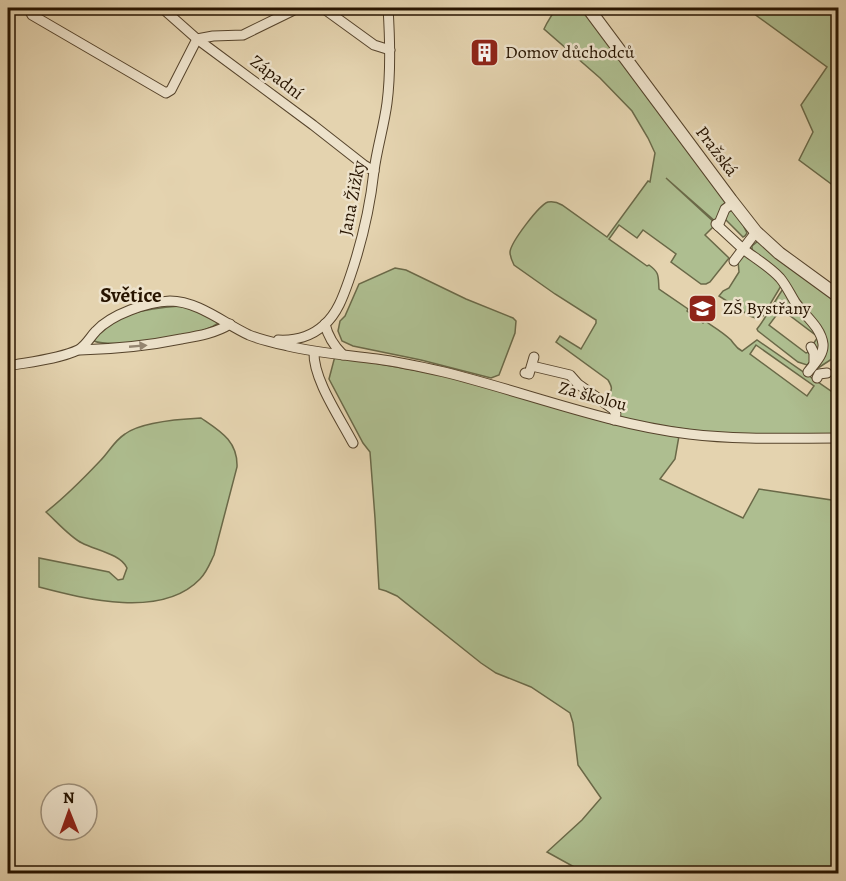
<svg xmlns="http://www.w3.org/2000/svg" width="846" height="881" font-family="Alegreya,serif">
<rect width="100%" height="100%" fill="#e4d3af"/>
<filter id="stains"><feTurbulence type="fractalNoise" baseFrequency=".00333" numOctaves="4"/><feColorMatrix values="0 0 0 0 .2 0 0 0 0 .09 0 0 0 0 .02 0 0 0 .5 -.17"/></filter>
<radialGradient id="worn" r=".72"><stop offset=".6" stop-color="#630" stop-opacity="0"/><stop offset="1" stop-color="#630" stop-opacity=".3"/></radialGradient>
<g fill="#aebe90" stroke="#6a6948" stroke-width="1.5" fill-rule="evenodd">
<path d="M556,8H582L746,225L744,227L747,233L745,236L743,237L722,216L716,222L666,178L716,224L705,235L729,258L710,282L706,284H701L671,262L676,254L643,230L637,238L619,225L609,239L647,266L649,265C660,273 658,276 659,289L688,309L687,311L703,323L705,321C714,327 724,333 731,340C735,345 736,348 742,351L757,340L838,396V438L755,439L614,419L607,399C611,390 614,390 608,380L556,342L560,336L581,349L596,323V320L555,294L514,265C512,261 510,257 510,252C511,242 539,205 548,202C553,201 557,202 562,205L607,237L648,181L650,182L655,153L648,138L632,111L600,78L544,29L547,23ZM756,345L814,386L807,396L750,354Z"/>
<polygon points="746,8 838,8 838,189 799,160 813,132 801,105 827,67"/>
<polygon points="758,241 838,302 838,355 818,368 815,370 823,335 752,251 752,246"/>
<polygon points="745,255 771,273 781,286 763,316 758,319 750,316 719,296 723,291 729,288 739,272 738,261 743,256"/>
<polygon points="395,268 406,270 466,299 513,318 516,321 515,333 499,375 491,378 421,360 353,346 342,341 338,331 340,321 345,316 359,284"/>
<path d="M785,288C787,293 789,297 792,301C802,315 828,334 817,354L815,348L811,347L818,337L781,309L769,325L806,353L809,352L812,360L807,365L798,362L758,331L757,329C767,316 774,302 783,289Z"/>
<path d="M180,306L205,313L220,321C209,337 112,349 94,341C110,313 150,308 180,306Z"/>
<polygon points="335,356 442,375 679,436 675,459 660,479 743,518 759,489 838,501 838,873 585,873 547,852 582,820 601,798 578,765 573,723 570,713 531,687 496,673 481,663 397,596 386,591 379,589 375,518 370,452 363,443 329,379"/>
<path d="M201,418C220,431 238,441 237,467L214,555C210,563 207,572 200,579C162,619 85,599 39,587V558L109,572L118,580L123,579L127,568C121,554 95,550 82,543C71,538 56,521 46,512C65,497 83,479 100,461C109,452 114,441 125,434C141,422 181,419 201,418Z"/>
</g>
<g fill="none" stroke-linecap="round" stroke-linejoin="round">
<defs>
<g id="minor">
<polyline points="28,8 32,15 166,93 171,90 197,39 213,36 243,35 292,11 296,8"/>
<polyline points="162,8 197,39 313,125 364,165 374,171"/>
<polyline points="323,8 374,45 390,50"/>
<polyline points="716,224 743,249 756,232"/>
<polyline points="718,226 725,209 733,203"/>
<path d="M734,261L743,249C755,258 770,267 780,278C786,285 790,294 795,302C804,315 821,327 823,344C824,355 814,364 808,372"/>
<path d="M325,324C328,337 334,346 343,355"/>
<path d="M278,340C295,341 312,336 324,325C338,313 344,294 350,277C362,242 370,207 374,171C377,148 384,126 387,103C391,72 390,39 388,8"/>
<polyline points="811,347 814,353 814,364"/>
<path d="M80,350C114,349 147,346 181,339C198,336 216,333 230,324"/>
<path d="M314,352C313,379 340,418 353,443"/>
<path d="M8,366C29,362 59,359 78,350C86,346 90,337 96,331C112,314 147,302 170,301C198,301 225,324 249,335C261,340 275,343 288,346C317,353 347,355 377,359C399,362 422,367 444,372C525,392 606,424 689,434C739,440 789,438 838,438"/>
<polyline points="532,366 570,375 578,384 613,409 616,414 614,420"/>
<polyline points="525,373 529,374 534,357"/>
<polyline points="817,378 819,374 827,373"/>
</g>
<polyline id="tertiary" points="588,8 731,200 756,232 779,253 838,296"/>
</defs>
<use href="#minor" stroke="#56442c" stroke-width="11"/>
<use href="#tertiary" stroke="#56442c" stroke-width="14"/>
<use href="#minor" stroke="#ede2cb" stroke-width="9"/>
<use href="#tertiary" stroke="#ede2cb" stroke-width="12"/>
</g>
<defs><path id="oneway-solid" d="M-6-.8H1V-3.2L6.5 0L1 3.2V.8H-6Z" transform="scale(1.5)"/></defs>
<use fill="#948570" href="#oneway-solid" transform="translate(138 346) rotate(-5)"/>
<defs>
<symbol id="building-square" viewBox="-11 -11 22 22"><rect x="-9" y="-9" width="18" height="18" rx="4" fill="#8f2418" stroke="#ede2cb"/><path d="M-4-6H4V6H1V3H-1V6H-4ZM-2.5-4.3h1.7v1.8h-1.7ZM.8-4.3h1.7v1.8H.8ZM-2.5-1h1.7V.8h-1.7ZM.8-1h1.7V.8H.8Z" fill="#fff"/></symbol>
<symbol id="school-square" viewBox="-11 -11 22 22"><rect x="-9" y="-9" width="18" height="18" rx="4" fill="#8f2418" stroke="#ede2cb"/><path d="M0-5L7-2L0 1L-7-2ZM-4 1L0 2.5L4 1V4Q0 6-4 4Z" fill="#fff"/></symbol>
</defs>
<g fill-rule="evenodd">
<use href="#building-square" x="468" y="36" width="33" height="33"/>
<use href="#school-square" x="686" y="292" width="33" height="33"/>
</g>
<g text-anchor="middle" stroke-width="5" stroke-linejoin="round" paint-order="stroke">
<g font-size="18" fill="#271400" stroke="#ede2cb" text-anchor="start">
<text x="505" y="58">Domov důchodců</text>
<text x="723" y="314">ZŠ Bystřany</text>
</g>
<g font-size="18" fill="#271400" stroke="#ede2cb">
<text transform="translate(277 77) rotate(37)" y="6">Západní</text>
<text transform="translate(717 151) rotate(53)" y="6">Pražská</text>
<text transform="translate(352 198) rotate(-79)" y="6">Jana Žižky</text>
<text transform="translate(593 396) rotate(15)" y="6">Za školou</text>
</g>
<g font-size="21" font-weight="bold" fill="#271400" stroke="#ede2cb">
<text x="131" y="302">Světice</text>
</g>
</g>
<rect width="846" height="881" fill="none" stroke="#e4d3af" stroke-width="30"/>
<rect x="9" y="9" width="828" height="863" fill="none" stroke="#271400" stroke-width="3"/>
<rect x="15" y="15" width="816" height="851" fill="none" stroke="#271400" stroke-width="1.5"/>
<g transform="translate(69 812) rotate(359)"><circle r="28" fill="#ede2cb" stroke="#9e907a" stroke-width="1.5"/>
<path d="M0-4.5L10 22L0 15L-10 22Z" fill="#8f2418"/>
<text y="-9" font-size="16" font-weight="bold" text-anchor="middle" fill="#271400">N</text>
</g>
<rect width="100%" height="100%" filter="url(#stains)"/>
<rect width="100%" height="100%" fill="url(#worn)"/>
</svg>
